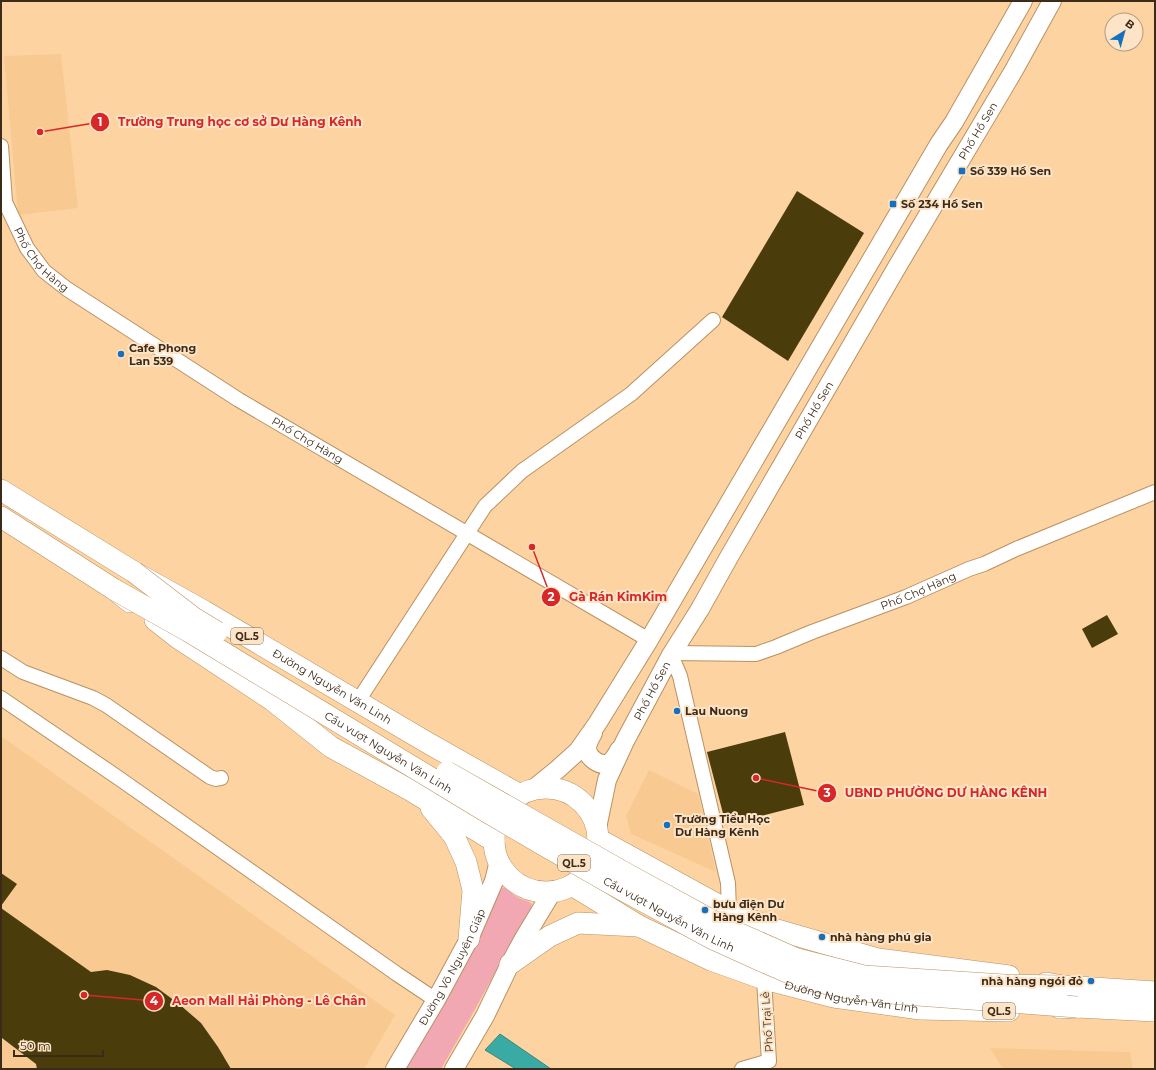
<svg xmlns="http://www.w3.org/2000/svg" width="1156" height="1070" font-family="Montserrat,sans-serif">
<rect width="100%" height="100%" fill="#fed3a2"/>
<g fill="#f9c992">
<polygon points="61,54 78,208 18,215 4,56"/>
<polygon points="1,736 395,1015 364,1069 1,1069"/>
<polygon points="649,770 698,794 716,872 631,834 626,816"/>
<polygon points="990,1048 1130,1052 1133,1069 1003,1069"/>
</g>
<path fill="#f2a8b2" d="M504,887C509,889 512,894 517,897C522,900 528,900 532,904L531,908L474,1011L441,1069H405L458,974L501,889Z"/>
<polygon fill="#3aaaa5" stroke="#3b847b" points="500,1034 551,1069 516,1069 485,1050"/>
<g fill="#4b3c0c">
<polygon points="797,191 864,233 788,361 722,317"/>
<polygon points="1107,615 1118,634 1092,648 1082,629"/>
<polygon points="785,732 804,805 726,825 707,752"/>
<polygon points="1,873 17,884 1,906"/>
<polygon points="1,908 91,972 107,970 130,975 156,987 179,1004 201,1023 218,1047 231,1069 37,1069 36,1064 2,1038 1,1039"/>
</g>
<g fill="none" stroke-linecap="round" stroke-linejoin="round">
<defs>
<g id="minor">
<path id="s1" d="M1,146L5,202L27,248L44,271L67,289L239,400L649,640"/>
<path id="s2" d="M672,653L756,654L776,647L812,632L906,597L969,569L984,564L1016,549L1155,492"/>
<polyline points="671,655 680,676 728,883 729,911"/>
<polyline points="1,658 23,672 93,698 106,705 210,777 216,779 221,778"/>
<polyline points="1,698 120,779 397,974 436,1000"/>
<polyline points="358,701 485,506 522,471 631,394 713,320"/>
<polyline points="742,1069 769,1061 764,979"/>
</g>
<g id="major">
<path d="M593,733C590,738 587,744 587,749C588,758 600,767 609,763C614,760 617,754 619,750"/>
<polyline points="531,791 558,769 578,751 597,724 649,640 939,144 954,122 1023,1"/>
<path id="s3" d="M597,828L607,780L625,741L671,655L700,609L729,557L824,393L897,267L1014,70L1052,1"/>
<path id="s4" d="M395,1069L436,1000L469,939L494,881L499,861"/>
<polyline points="454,1069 485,1016 510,964 523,940 552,892"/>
</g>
<g id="highway">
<path id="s5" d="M1,490L134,572L204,611L428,743L520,795"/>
<polyline points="1,517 115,590 130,602"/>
<polyline points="155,620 178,638 272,700 331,747 410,790 494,841"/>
<circle cx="546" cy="840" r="52"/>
<polyline points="431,808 454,836 466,862 473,890 469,939"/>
<polyline points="598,839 729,911 774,929 878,959 1009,976"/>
<path id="s6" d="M572,885L639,926L711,960L764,979L834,997L920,1009L1009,1011"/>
<polyline points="510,964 550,936 578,923 638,926"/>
<polyline points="1046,983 1063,986 1155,992"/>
<polyline points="1060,1008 1077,1007 1155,1011"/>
</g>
</defs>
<use href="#minor" stroke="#b99162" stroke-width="16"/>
<use href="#major" stroke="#b99162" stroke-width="20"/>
<use href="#highway" stroke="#b99162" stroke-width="22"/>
<use href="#minor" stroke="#fff" stroke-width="14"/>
<use href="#major" stroke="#fff" stroke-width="18"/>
<use href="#highway" stroke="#fff" stroke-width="21"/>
<defs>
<g id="highway-bridge">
<polyline points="134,572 194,618 217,632"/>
<path id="s7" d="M115,590L188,631L487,812L545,846L610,883L713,939L757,959L803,979L863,991L1077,1007"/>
<polyline points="447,772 627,874 722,926 797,959 864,976 1004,985 1063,986"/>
</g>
</defs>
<use href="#highway-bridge" stroke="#b99162" stroke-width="22" stroke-linecap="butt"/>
<use href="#highway-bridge" stroke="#fff" stroke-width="21"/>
</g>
<g fill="#1670bd" stroke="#fee4c7" stroke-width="1.5">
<rect x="958" y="167" width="8" height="8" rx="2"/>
<rect x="889" y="200" width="8" height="8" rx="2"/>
<circle cx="121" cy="354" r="4"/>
<circle cx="677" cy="711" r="4"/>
<circle cx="667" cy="825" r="4"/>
<circle cx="705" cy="910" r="4"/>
<circle cx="822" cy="937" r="4"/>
<circle cx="1091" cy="981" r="4"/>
</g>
<g text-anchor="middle" stroke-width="4" stroke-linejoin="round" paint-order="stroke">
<g fill="#fee4c7" stroke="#76624c" stroke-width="1">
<rect x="231" y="628" width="32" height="16" rx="3"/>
<rect x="558" y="855" width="32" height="16" rx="3"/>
<rect x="983" y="1003" width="32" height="16" rx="3"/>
</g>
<g font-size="10" font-weight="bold" fill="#3c2b18">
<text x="247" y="640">QL.5</text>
<text x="574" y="867">QL.5</text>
<text x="999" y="1015">QL.5</text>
</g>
<g font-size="11" fill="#3c2b18" stroke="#fee4c7">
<text dy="4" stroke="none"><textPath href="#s3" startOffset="797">Phố Hồ Sen</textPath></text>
<text dy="4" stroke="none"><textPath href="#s1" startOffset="125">Phố Chợ Hàng</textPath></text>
<text dy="4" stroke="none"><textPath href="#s3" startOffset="473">Phố Hồ Sen</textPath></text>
<text dy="4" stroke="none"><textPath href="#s1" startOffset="449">Phố Chợ Hàng</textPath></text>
<text dy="4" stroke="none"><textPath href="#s2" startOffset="258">Phố Chợ Hàng</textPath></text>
<text dy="4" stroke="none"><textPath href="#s5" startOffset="385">Đường Nguyễn Văn Linh</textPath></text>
<text dy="4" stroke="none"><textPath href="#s3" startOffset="149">Phố Hồ Sen</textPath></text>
<text dy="4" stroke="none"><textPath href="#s7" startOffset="318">Cầu vượt Nguyễn Văn Linh</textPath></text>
<text dy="4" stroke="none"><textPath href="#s7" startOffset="642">Cầu vượt Nguyễn Văn Linh</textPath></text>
<text dy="4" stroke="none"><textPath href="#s4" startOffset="117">Đường Võ Nguyên Giáp</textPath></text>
<text dy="4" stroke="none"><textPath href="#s6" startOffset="304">Đường Nguyễn Văn Linh</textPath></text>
<text transform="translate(767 1022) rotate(-94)" y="4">Phố Trại Lẻ</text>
</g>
<g font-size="11" font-weight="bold" fill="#3c2b18" stroke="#fee4c7" text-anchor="start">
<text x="970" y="175">Số 339 Hồ Sen</text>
<text x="901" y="208">Số 234 Hồ Sen</text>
<text x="129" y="352">Cafe Phong<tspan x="129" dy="13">Lan 539</tspan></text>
<text x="685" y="715">Lau Nuong</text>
<text x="675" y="823">Trường Tiểu Học<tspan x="675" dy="13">Dư Hàng Kênh</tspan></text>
<text x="713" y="908">bưu điện Dư<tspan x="713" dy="13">Hàng Kênh</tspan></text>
<text x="830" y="941">nhà hàng phú gia</text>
<text x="1083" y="985" text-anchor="end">nhà hàng ngói đỏ</text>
</g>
</g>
<path fill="none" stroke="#d62828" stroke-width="1.5" d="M40 132L100 122M532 547L551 597M756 778L827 793M84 995L154 1001"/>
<g fill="#d62828" stroke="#fee4c7" stroke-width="1.5">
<circle cx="40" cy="132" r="4"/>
<circle cx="532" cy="547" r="4"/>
<circle cx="756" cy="778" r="4"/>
<circle cx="84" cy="995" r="4"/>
<circle cx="100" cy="122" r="10"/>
<circle cx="551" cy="597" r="10"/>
<circle cx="827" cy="793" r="10"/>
<circle cx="154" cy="1001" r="10"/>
</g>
<g font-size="12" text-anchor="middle" font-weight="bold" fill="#fff">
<text x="100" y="126">1</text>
<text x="551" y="601">2</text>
<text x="827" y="797">3</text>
<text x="154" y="1005">4</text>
</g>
<g font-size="12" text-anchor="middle" font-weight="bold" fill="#d62828" stroke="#fee4c7" stroke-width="4" stroke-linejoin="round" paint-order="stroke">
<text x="240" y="126">Trường Trung học cơ sở Dư Hàng Kênh</text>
<text x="618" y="601">Gà Rán KimKim</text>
<text x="946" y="797">UBND PHƯỜNG DƯ HÀNG KÊNH</text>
<text x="269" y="1005">Aeon Mall Hải Phòng - Lê Chân</text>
</g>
<rect width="1156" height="1070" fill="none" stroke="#3c2b18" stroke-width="4"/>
<g transform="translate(1124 32) rotate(37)"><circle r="19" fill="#fee4c7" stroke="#b09a81"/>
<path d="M0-3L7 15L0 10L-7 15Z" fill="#1670bd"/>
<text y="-6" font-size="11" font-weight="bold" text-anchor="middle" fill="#3c2b18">B</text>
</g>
<path d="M14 1050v6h89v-6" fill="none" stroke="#3c2b18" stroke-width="2"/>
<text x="20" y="1050" font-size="12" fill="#3c2b18" stroke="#fee4c7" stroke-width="3" paint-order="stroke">50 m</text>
</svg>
